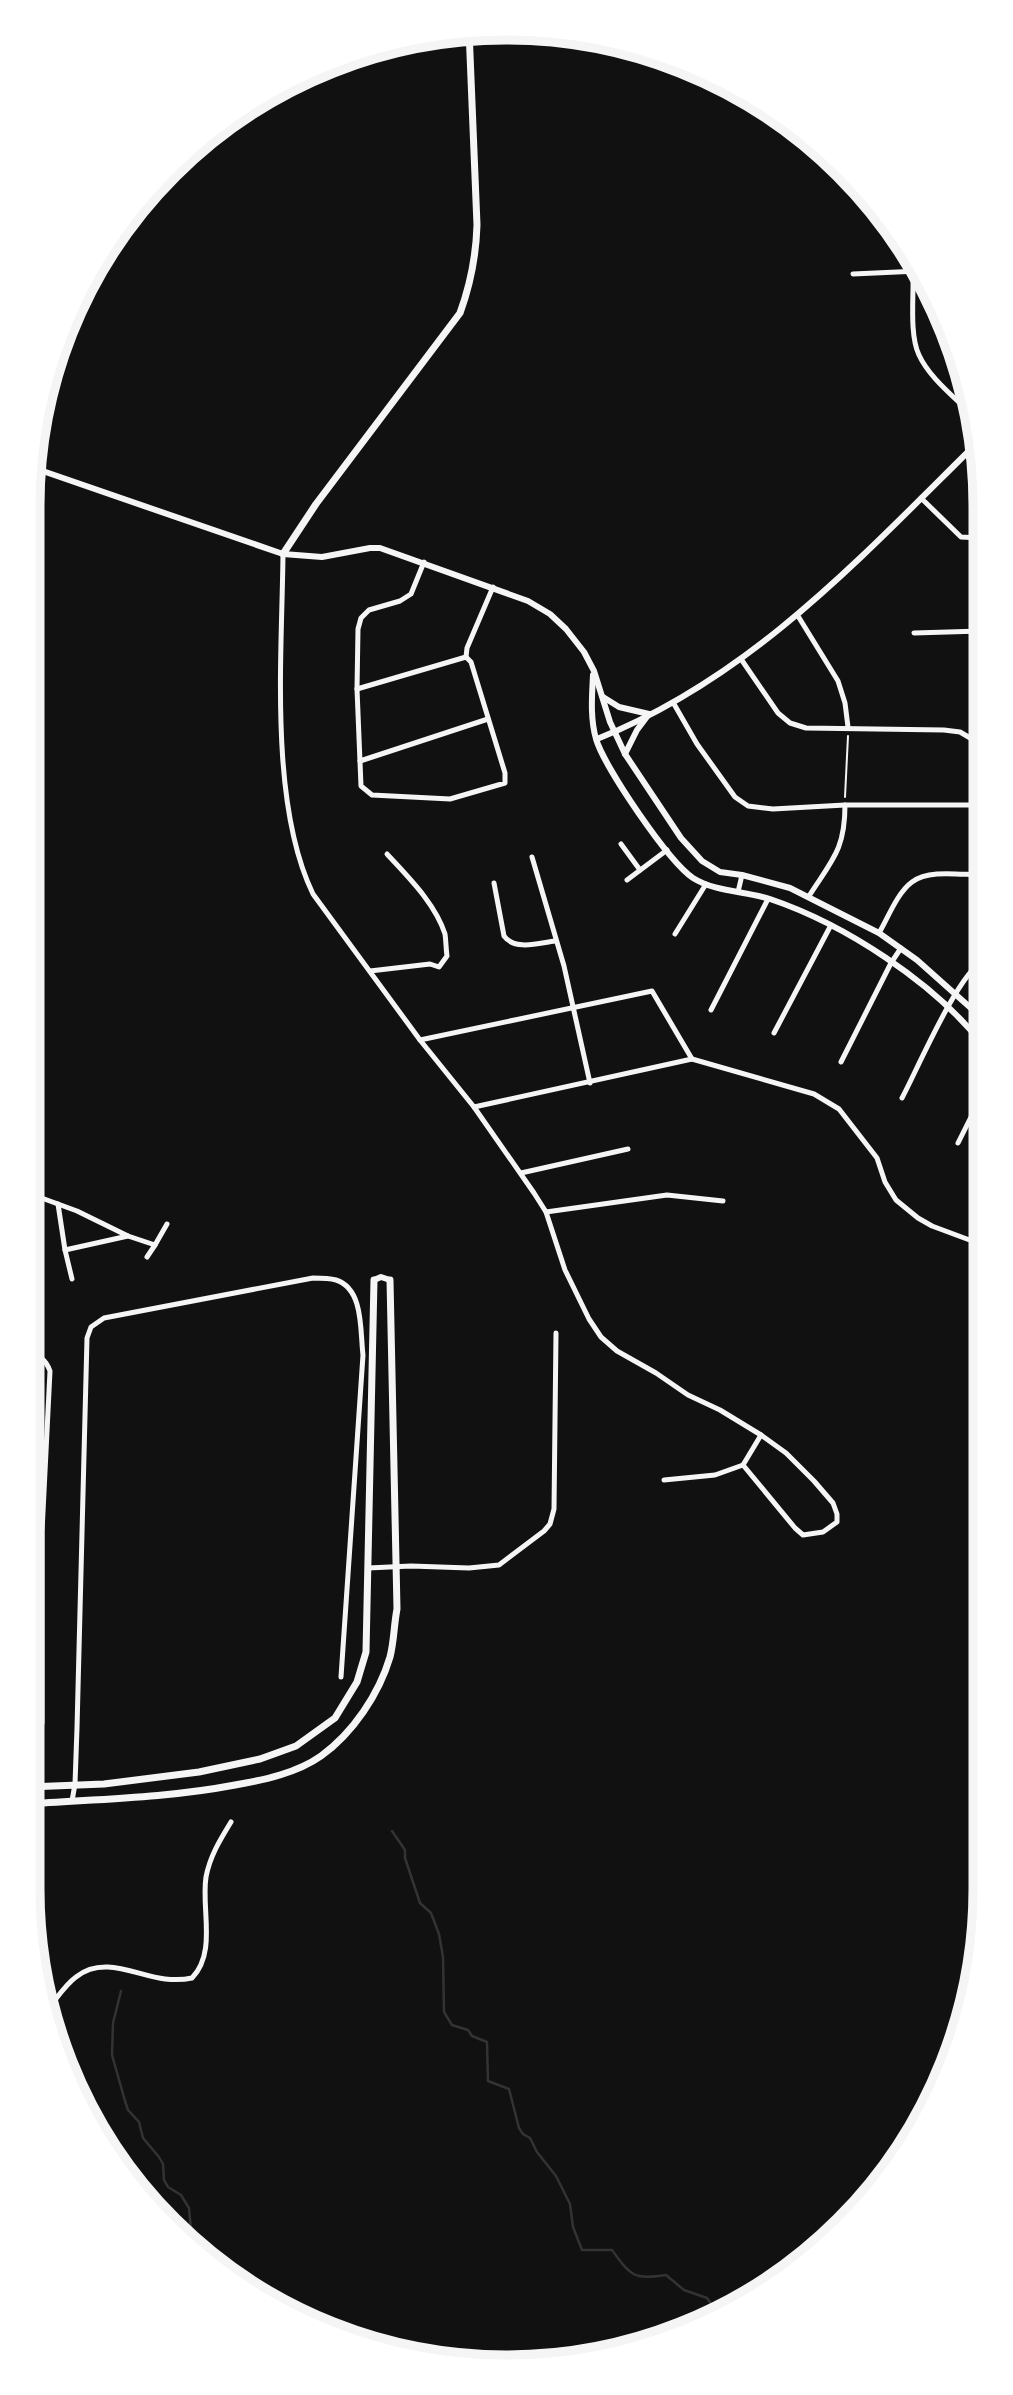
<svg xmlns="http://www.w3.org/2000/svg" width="1013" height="2395" font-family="Quicksand,sans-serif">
<rect width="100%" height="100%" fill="#111"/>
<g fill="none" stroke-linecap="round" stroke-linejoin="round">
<g stroke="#333" stroke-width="2.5">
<path d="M392,1831L405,1850V1858L420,1903L431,1913L439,1934L443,1957L444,2012L452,2025L468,2030L472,2036L487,2042L488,2081L509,2089L519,2128L523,2134L530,2138L537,2152L556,2176L570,2204L573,2227L582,2250H612C631,2276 633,2280 666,2275L684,2290L707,2298L712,2305L729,2311"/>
<polyline points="121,1991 113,2023 112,2055 125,2101 128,2110 139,2122 143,2138 159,2157 163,2164 164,2180 168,2187 181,2195 189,2208 192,2241"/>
</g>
<polyline stroke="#f5f5f5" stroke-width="2" points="845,797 848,736"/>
<g stroke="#f5f5f5" stroke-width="5">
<path d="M913,272C914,295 909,334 919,355C930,379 956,398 974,417"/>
<polyline points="853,274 919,271"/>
<polyline points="921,498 961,537 981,538"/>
<path d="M283,554C282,655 269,803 313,894L420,1040L474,1107L534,1193L546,1212L565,1270L589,1319L601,1337L617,1351L656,1373L688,1395L720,1410L761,1435L786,1453L814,1481L833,1503L837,1514V1522L823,1532L803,1535L795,1528L743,1465"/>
<polyline points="424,562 411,594 400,601 369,610 361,618 358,629 357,689 361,786 372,795 450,799 505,783 505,773 471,662 466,657"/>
<polyline points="798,616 838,681 845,703 848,727"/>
<polyline points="914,633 981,631"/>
<polyline points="466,657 467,648 493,587"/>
<polyline points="741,659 778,713 790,723 806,728 944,730 960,732 982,745"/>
<polyline points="357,689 466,657"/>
<polyline points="674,704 697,744 735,797 748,806 773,809 845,805 982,805"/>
<polyline points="360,761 488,719"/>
<polyline points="621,844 640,870"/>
<polyline points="532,857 564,966 590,1083"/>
<polyline points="627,880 667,850"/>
<path d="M494,883L504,936C515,951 539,943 555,941"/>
<polyline points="738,892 742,875"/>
<path d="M809,896C832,860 845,850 845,805"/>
<path d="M879,933C888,918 897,893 912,882C929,869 961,875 982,875"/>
<polyline points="675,934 706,884"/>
<path d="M370,971L430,964L439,967L447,956C446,949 446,941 445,934C435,903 408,877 387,854"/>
<polyline points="711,1010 768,899"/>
<polyline points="774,1033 831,925"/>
<polyline points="420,1040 652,991 692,1059"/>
<polyline points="841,1062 891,963 901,948"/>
<path d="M902,1098C917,1070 958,974 982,962"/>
<polyline points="474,1107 692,1059 814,1094 839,1109 877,1158 885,1182 896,1200 918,1218 932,1226 983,1245"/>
<polyline points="958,1143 983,1093"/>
<polyline points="521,1173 628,1149"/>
<polyline points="28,1193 77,1211 128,1236 155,1245 167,1224"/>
<polyline points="58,1204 65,1250 128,1236"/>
<polyline points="546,1212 667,1195 723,1201"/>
<polyline points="65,1250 72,1279"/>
<polyline points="147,1257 155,1245"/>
<polyline points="664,1480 715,1475 743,1465 761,1435"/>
<polyline points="368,1568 411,1566 469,1568 499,1565 544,1531 550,1524 554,1509 556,1333"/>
<path d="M28,1740L38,1734L42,1723V1532L50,1371C46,1360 40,1355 28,1354"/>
<path d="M72,1801L75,1784L77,1728L87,1338L91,1327L104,1318L313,1278C320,1278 329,1278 336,1280C364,1289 360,1331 363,1355L341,1677"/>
<path d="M48,2009C57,1998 65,1985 76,1977C104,1955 137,1976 165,1979C175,1980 183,1980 192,1978C217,1952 201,1909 206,1877C210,1856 220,1840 231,1822"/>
</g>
<g stroke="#f5f5f5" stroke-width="6">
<polyline points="34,468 283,554 322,557 370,548 380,548 528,601 550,614 566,629 584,652 594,671 610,722 625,754 681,838 702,861 720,872 742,875 790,888 879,933 917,960 982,1018"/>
<path d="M593,675C592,696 590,718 596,739C605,768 668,861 693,878C715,892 745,891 770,899C844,924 934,982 983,1045"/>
<polyline points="603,697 619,707 649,714 637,730 625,754"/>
<path d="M597,739C753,677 863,555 980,440"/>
<polyline points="374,1280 381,1277 390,1280"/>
</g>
<g stroke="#f5f5f5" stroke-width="7">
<path d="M283,554L316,504L460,313C471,283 476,257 477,225L469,30"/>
<polyline points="28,1787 104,1784 199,1772 260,1759 296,1746 335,1718 357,1682 366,1652 374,1280"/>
<path d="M28,1804C98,1799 167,1798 235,1785C264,1780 297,1773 321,1756C353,1733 379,1694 390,1657C394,1642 394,1624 397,1609L390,1280"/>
</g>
</g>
<path d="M0 0H1013V2395H0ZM506 40H507A466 466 0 0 1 973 506V1889A466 466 0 0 1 507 2355H506A466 466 0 0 1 40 1889V506A466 466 0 0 1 506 40Z" fill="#fff" fill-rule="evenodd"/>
<path fill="none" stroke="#f5f5f5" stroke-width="9" d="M506 40H507A466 466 0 0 1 973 506V1889A466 466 0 0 1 507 2355H506A466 466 0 0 1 40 1889V506A466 466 0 0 1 506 40Z"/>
</svg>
